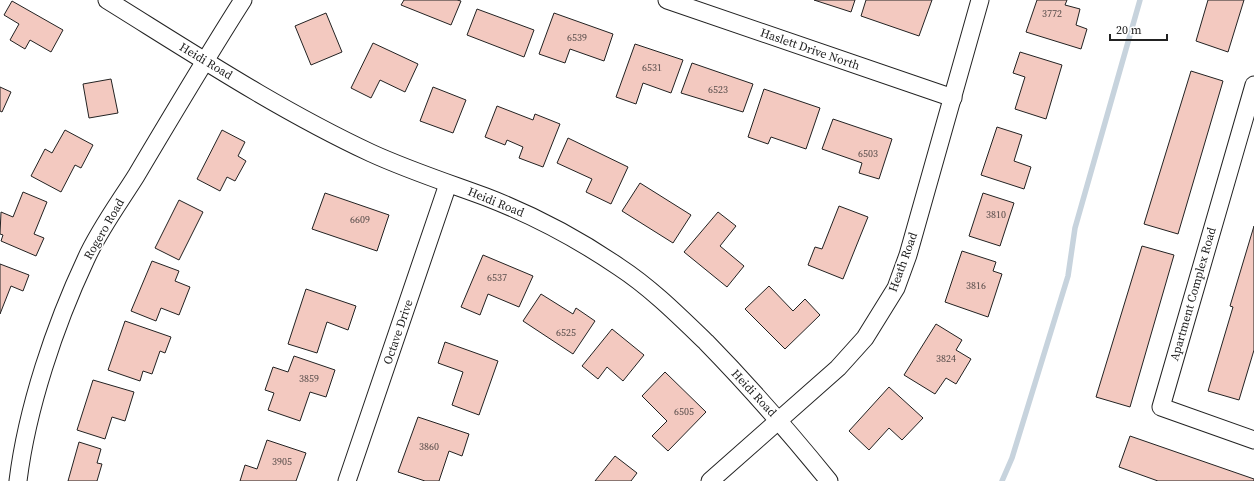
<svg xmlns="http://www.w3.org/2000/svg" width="1254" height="481" font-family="'Source Serif 4',serif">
<rect width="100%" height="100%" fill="#fff"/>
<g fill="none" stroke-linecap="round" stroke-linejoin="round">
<polyline stroke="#c7d3dd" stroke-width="5.5" points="1002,481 1012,458 1068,276 1075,228 1140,0"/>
</g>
<g fill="#f3c9c0" stroke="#222">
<polygon points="404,0 457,0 461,1 451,25 401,5"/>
<polygon points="814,0 855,0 851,12"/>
<polygon points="866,0 932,0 919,36 861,16"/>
<polygon points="1037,0 1067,0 1065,5 1080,9 1076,25 1087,29 1081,49 1026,32"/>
<polygon points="1208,0 1244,0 1228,52 1196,41"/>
<polygon points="12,1 63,30 51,52 30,40 25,49 10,40 19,24 4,15"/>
<polygon points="477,9 534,30 524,57 467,35"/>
<polygon points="326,13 342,52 311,65 295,26"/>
<polygon points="554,13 613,34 604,61 570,49 565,63 539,54"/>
<polygon points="373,43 418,64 405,92 380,80 371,98 351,88"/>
<polygon points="635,44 683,60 671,93 643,83 636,104 616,97"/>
<polygon points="1020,52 1062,65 1046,119 1015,109 1025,77 1013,73"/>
<polygon points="692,63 753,84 743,112 681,93"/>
<polygon points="1191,71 1223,81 1178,234 1144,224"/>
<polygon points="111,79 118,113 89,118 83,84"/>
<polygon points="0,87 11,92 2,112 0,111"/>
<polygon points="433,87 466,100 453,133 420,121"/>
<polygon points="764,89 820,108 806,149 771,137 768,144 748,137"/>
<polygon points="497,106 533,120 535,114 560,124 543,167 519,158 523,147 507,140 505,145 485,137"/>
<polygon points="833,119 892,139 879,179 859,173 862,163 822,149"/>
<polygon points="997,127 1022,135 1014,161 1031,167 1024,189 981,175"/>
<polygon points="65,130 93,145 81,168 75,165 61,192 31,176 45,149 52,153"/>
<polygon points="222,130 245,142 238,156 246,161 235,181 227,177 220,191 197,179"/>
<polygon points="568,138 628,167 611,204 586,192 592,179 557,163"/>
<polygon points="640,183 691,215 673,243 622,211"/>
<polygon points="23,192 47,202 34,234 44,238 36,256 1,241 3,235 0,234 1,212 13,217"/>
<polygon points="325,193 389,215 377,251 312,229"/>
<polygon points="983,193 1014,203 1000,246 969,236"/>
<polygon points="179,200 203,212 179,260 155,248"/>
<polygon points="839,206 868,217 843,279 808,265 815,247 822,249"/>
<polygon points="718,212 736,226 720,246 744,266 727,287 684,252"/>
<polygon points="1254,226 1254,350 1239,400 1208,391 1233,307 1230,306"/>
<polygon points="1142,246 1174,255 1130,407 1096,397"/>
<polygon points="962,251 996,262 993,271 1002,274 988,317 945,302"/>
<polygon points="483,255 533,276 519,307 488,294 480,315 461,307"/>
<polygon points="152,261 179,271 175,281 190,287 179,315 161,308 156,321 131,311"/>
<polygon points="0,264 29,275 23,291 11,286 0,314"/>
<polygon points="769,286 793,311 805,299 820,315 785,349 745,309"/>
<polygon points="306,289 356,306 348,330 327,322 317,353 288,344"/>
<polygon points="541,294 573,314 576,308 595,321 573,354 523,321"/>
<polygon points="125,321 171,337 165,353 160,351 152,374 143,371 140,381 108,370"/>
<polygon points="936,324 962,340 956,350 971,359 956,384 946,378 935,394 904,375"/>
<polygon points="612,329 644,355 623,381 607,367 598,379 582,366"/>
<polygon points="445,342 498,361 479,415 452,405 463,372 438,363"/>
<polygon points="294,356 335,370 326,397 310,392 300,421 268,410 274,393 265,390 273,367 288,372"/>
<polygon points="665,372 706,412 668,451 652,436 667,421 642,396"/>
<polygon points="93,380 134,392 125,421 112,417 105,439 77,430"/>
<polygon points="889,387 923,418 902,440 889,428 869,450 849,431"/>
<polygon points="418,417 469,434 462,456 449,451 439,481 425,481 398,472"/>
<polygon points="1130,436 1254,479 1254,481 1158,481 1119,467"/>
<polygon points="267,440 306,453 296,481 240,481 245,465 257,469"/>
<polygon points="79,442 101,449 97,463 102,464 97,481 68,481"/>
<polygon points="615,456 637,473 631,481 595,481"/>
</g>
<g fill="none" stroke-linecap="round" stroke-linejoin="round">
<defs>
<g id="street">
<path d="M107,0C194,54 279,110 371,153C408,170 448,183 486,197C533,215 578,239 619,267C651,288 678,315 706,342C749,386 790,433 829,481"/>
<polyline points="667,0 953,98"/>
<polyline points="1254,85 1161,407 1254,440"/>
<path d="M18,481C27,408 55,325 86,259C99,230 119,203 136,176C171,117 206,58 243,0"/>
<polyline points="347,481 448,184"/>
<polyline points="710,481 838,368 865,338 896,288 908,255 980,0"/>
</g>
</defs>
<use href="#street" stroke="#222" stroke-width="19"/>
<use href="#street" stroke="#fff" stroke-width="17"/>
</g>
<g text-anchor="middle" stroke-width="3" stroke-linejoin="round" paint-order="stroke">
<g font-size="10" fill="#564c4a">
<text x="1052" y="17">3772</text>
<text x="577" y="41">6539</text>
<text x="652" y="71">6531</text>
<text x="718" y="93">6523</text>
<text x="868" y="157">6503</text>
<text x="996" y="218">3810</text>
<text x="360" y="223">6609</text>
<text x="497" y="281">6537</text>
<text x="976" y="289">3816</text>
<text x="566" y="336">6525</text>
<text x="946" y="362">3824</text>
<text x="309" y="382">3859</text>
<text x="684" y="415">6505</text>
<text x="429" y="450">3860</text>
<text x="282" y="465">3905</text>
</g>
<g font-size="12" fill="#222" stroke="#fff">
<text transform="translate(810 49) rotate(19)" y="4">Haslett Drive North</text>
<text transform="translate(206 61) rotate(31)" y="4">Heidi Road</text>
<text transform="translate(496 202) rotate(22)" y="4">Heidi Road</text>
<text transform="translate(104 229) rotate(-60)" y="4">Rogero Road</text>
<text transform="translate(903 262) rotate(-70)" y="4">Heath Road</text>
<text transform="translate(1193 294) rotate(-74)" y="4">Apartment Complex Road</text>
<text transform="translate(398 332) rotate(-71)" y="4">Octave Drive</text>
<text transform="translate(754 393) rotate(47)" y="4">Heidi Road</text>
</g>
</g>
<path d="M1110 34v6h57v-6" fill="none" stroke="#222222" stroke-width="2"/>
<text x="1116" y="34" font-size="12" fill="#222222" stroke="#ffffff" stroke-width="3" paint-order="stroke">20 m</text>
</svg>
